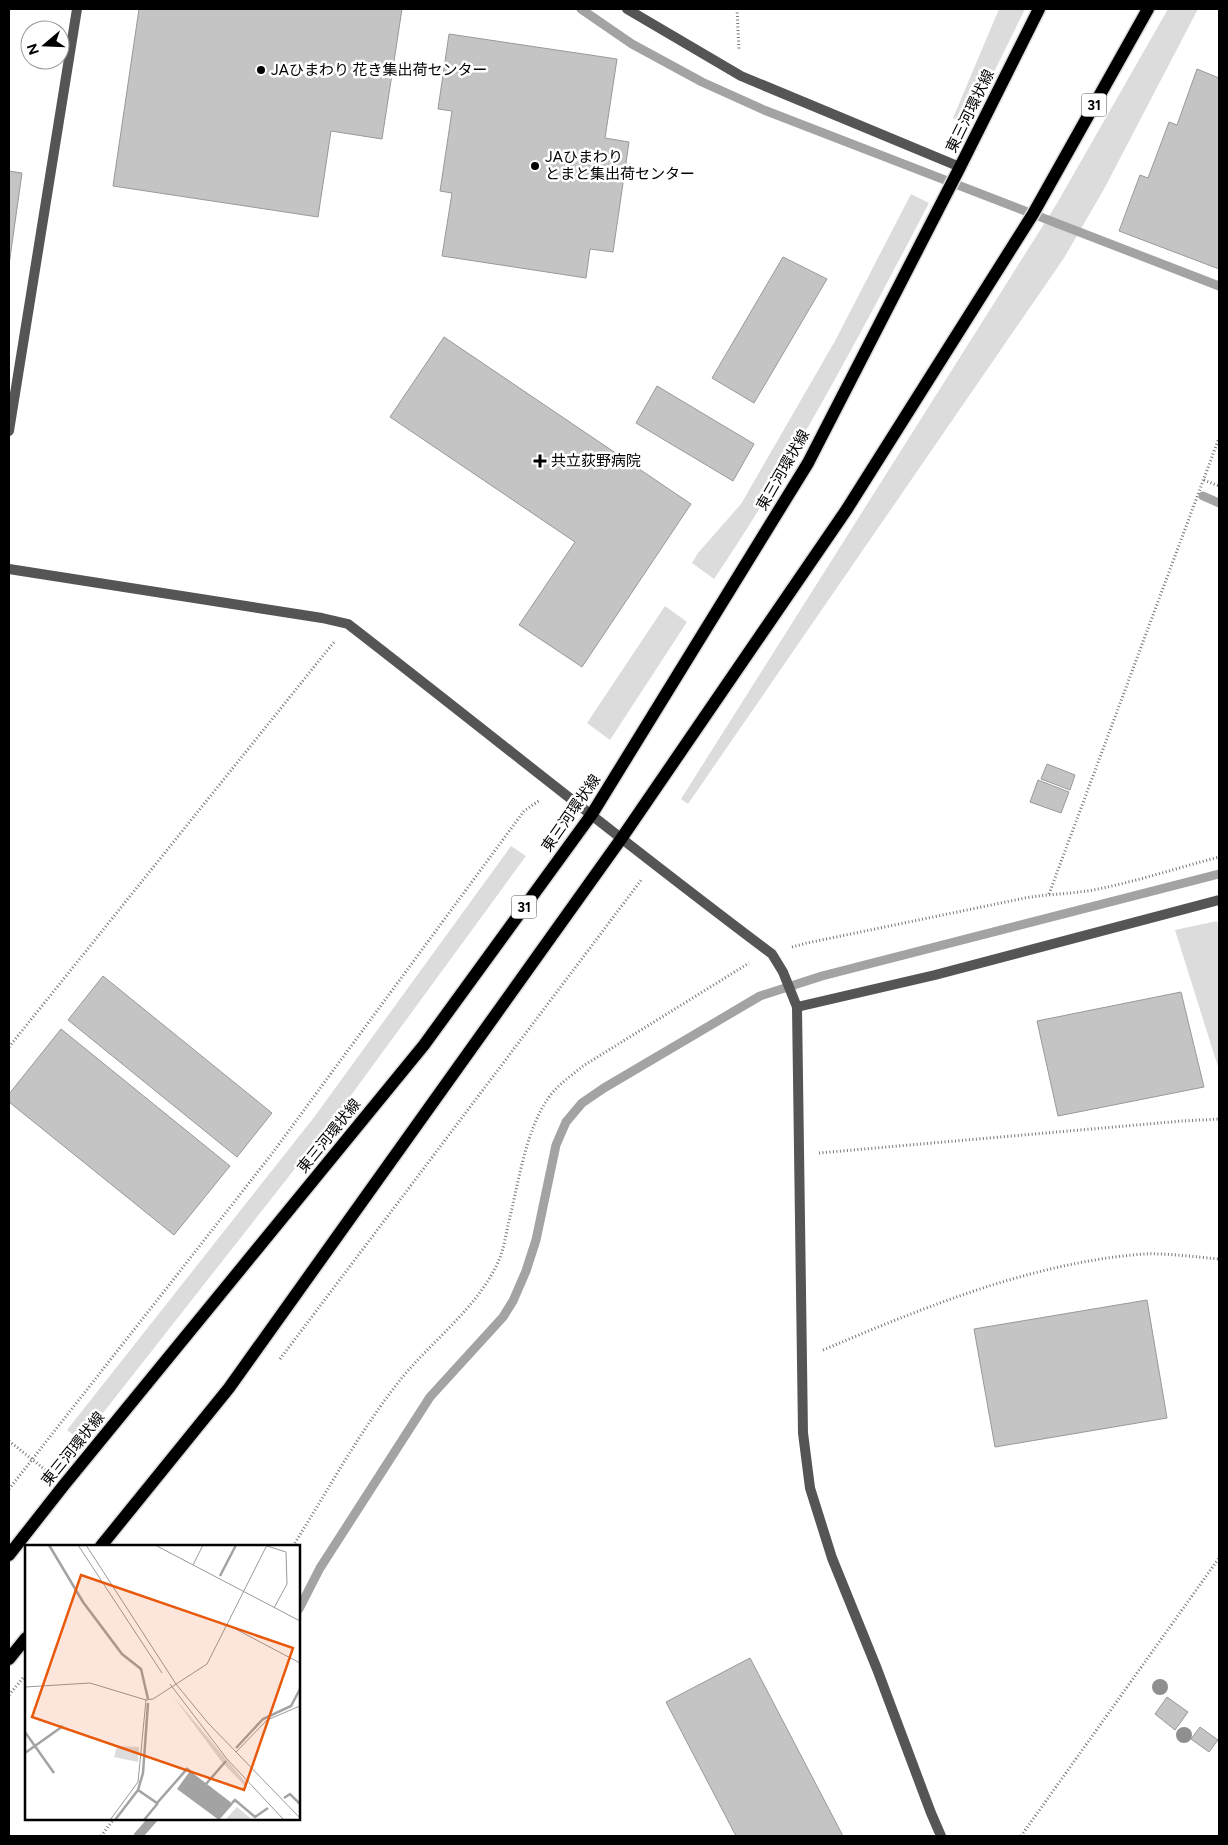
<svg xmlns="http://www.w3.org/2000/svg" width="1228" height="1845" font-family="Figtree,'Noto Sans JP',sans-serif">
<rect width="100%" height="100%" fill="#fff"/>
<g fill="#dcdcdc">
<polygon points="999,9 1025,9 968,125 953,118"/>
<polygon points="1168,9 1198,9 1104,189 1064,258 688,804 681,799 1056,205"/>
<path d="M911,194L929,203C862,331 795,459 714,579L692,563L698,553L741,504L835,341Z"/>
<polygon points="665,606 687,622 610,740 587,723"/>
<polygon points="511,846 526,856 330,1124 81,1441 67,1430 315,1116"/>
<polygon points="1217,921 1219,932 1219,1070 1175,930"/>
</g>
<g fill="none" stroke-linecap="round" stroke-linejoin="round">
<g stroke="#a3a3a3" stroke-width="9">
<polyline points="581,9 632,44 702,82 764,110 1219,286"/>
<polyline points="1203,496 1219,503"/>
<polyline points="299,1609 320,1568 430,1397 503,1317 513,1301 526,1271 536,1240 556,1145 566,1122 582,1103 604,1088 760,996 822,976 1219,874"/>
<polyline points="138,1836 153,1819"/>
</g>
</g>
<g fill="#c4c4c4" stroke="#999">
<polygon points="139,9 402,9 382,139 331,131 318,217 113,186"/>
<polygon points="449,34 617,59 605,138 629,142 613,252 590,249 586,278 442,256 452,193 440,191 452,111 438,109"/>
<polygon points="1197,69 1219,78 1219,269 1119,231 1140,175 1148,178 1169,122 1177,125"/>
<polygon points="9,171 22,173 9,265"/>
<polygon points="783,257 827,279 754,403 712,378"/>
<polygon points="444,337 691,504 582,667 519,625 575,542 390,417"/>
<polygon points="657,386 754,444 733,481 636,423"/>
<polygon points="1047,764 1075,775 1070,790 1041,779"/>
<polygon points="1038,780 1069,792 1061,813 1030,802"/>
<polygon points="103,976 272,1113 237,1157 68,1020"/>
<polygon points="1181,992 1204,1087 1058,1116 1037,1021"/>
<polygon points="61,1029 230,1166 174,1235 9,1102 9,1094"/>
<polygon points="1147,1300 1167,1418 995,1447 974,1329"/>
<polygon points="750,1658 843,1836 736,1836 666,1702"/>
<polygon points="1167,1697 1188,1712 1175,1730 1155,1714"/>
<polygon points="1200,1727 1218,1740 1209,1752 1191,1739"/>
</g>
<g fill="none" stroke-linecap="round" stroke-linejoin="round">
<defs>
<g id="primary">
<polyline points="101,1546 229,1388 621,839 847,509 1033,214 1148,9"/>
<polyline points="9,1555 64,1485 424,1045 592,814 808,463 959,169 1039,9"/>
<polyline points="9,1659 26,1638"/>
</g>
</defs>
<use href="#primary" stroke="#dbdbdb" stroke-width="15"/>
<g stroke="#777" stroke-width="3" stroke-dasharray="1 2.5" stroke-linecap="butt">
<polyline points="737,9 739,50"/>
<polyline points="1204,480 1219,486"/>
<polyline points="1049,894 1219,438"/>
<path d="M792,947L807,943L1025,898C1048,894 1070,894 1093,890C1135,882 1177,868 1219,857"/>
<polyline points="9,1047 334,642"/>
<polyline points="819,1153 1182,1121 1219,1119"/>
<path d="M823,1350C925,1307 1031,1263 1143,1254C1168,1253 1195,1257 1219,1259"/>
<polyline points="280,1359 642,879"/>
<polyline points="9,1441 48,1472"/>
<polyline points="9,1489 271,1155 524,811 540,800"/>
<path d="M293,1546C327,1492 358,1434 397,1384C430,1341 481,1307 501,1255C504,1246 506,1235 508,1225C518,1186 525,1133 547,1100C556,1086 571,1076 583,1066L749,963"/>
<polyline points="9,1695 23,1678"/>
<polyline points="101,1836 114,1819"/>
<polyline points="1021,1836 1219,1558"/>
</g>
<g stroke="#555" stroke-width="10">
<polyline points="627,9 741,76 960,167"/>
<polyline points="9,431 77,9"/>
<path d="M9,569L322,618L348,624C490,734 629,847 772,954L783,972L797,1007L803,1433L810,1488L832,1558L877,1669L931,1813L941,1836"/>
<polyline points="797,1007 935,975 1219,900"/>
</g>
<use href="#primary" stroke="#000" stroke-width="12"/>
</g>
<g fill="#8f8f8f">
<circle cx="1160" cy="1687" r="8"/>
<circle cx="1184" cy="1735" r="8"/>
</g>
<g fill="#000" stroke="#fff" stroke-width="2">
<circle cx="261" cy="70" r="5"/>
<circle cx="535" cy="166" r="5"/>
<path d="M537.5 453.5h5v5h5v5h-5v5h-5v-5h-5v-5h5z"/>
</g>
<g text-anchor="middle" stroke-width="5" stroke-linejoin="round" paint-order="stroke">
<g fill="#fff" stroke="#4c4c4c" stroke-width="1">
<rect x="1081.5" y="93.5" width="25" height="23" rx="4"/>
<rect x="511.5" y="895.5" width="25" height="23" rx="4"/>
</g>
<g font-size="14" font-weight="bold" fill="#000">
<text x="1094" y="110">31</text>
<text x="524" y="912">31</text>
</g>
<g font-size="15" fill="#000" stroke="#fff" text-anchor="start">
<text x="271" y="75">JAひまわり 花き集出荷センター</text>
<text x="545" y="162">JAひまわり<tspan x="545" dy="17">とまと集出荷センター</tspan></text>
<text x="551" y="466">共立荻野病院</text>
</g>
<g font-size="15" fill="#000" stroke="#fff">
<text transform="translate(970 111) rotate(-64)" y="5">東三河環状線</text>
<text transform="translate(783 470) rotate(-60)" y="5">東三河環状線</text>
<text transform="translate(571 813) rotate(-55)" y="5">東三河環状線</text>
<text transform="translate(329 1136) rotate(-51)" y="5">東三河環状線</text>
<text transform="translate(73 1449) rotate(-51)" y="5">東三河環状線</text>
</g>
</g>
<g transform="translate(25 1545)">
<rect width="275" height="275" fill="#fff"/>
<path d="M148,151L222,239L220,241L196,216ZM92,201L114,202L113,217L89,212ZM212,262L224,272L226,275H200Z" fill="#dcdcdc"/>
<path d="M165,226L208,259L194,275L152,244Z" fill="#a3a3a3"/>
<path fill="none" stroke="#a3a3a3" stroke-width="2.5" d="M24,0L58,57L97,109L116,124L123,154M195,31L211,0M123,158L118,228L113,245L132,258L162,224L165,226M0,187L29,228M211,203L238,174L266,161L275,144M0,208L38,181M181,239L201,216M259,253L265,249L275,259M207,258L210,255L230,272L243,263M90,275L113,245M119,275L133,258"/>
<path fill="none" stroke="#999" stroke-width="1" d="M53,0L137,128M61,0L151,139L183,178L275,273M130,0L275,76M242,1L261,7L262,39L249,63M168,20L178,0M203,80L275,118M145,139L202,214L259,275M0,142L65,138L121,155L128,154L182,119L242,0M211,207L242,175L275,161M85,275L113,237L121,155"/>
<path fill="#e8590c" fill-opacity="0.15" stroke="#e8590c" stroke-width="2.5" d="M56,30L268,103L219,245L7,172Z"/>
<rect width="275" height="275" fill="none" stroke="#000" stroke-width="2.5"/>
</g>
<rect width="1228" height="1845" fill="none" stroke="#000000" stroke-width="20"/>
<g transform="translate(45 45) rotate(251)"><circle r="24" fill="#ffffff" stroke="#999999"/>
<path d="M0-4L9 19L0 12L-9 19Z" fill="#000000"/>
<text y="-8" font-size="14" font-weight="bold" text-anchor="middle" fill="#000000">N</text>
</g>
</svg>
